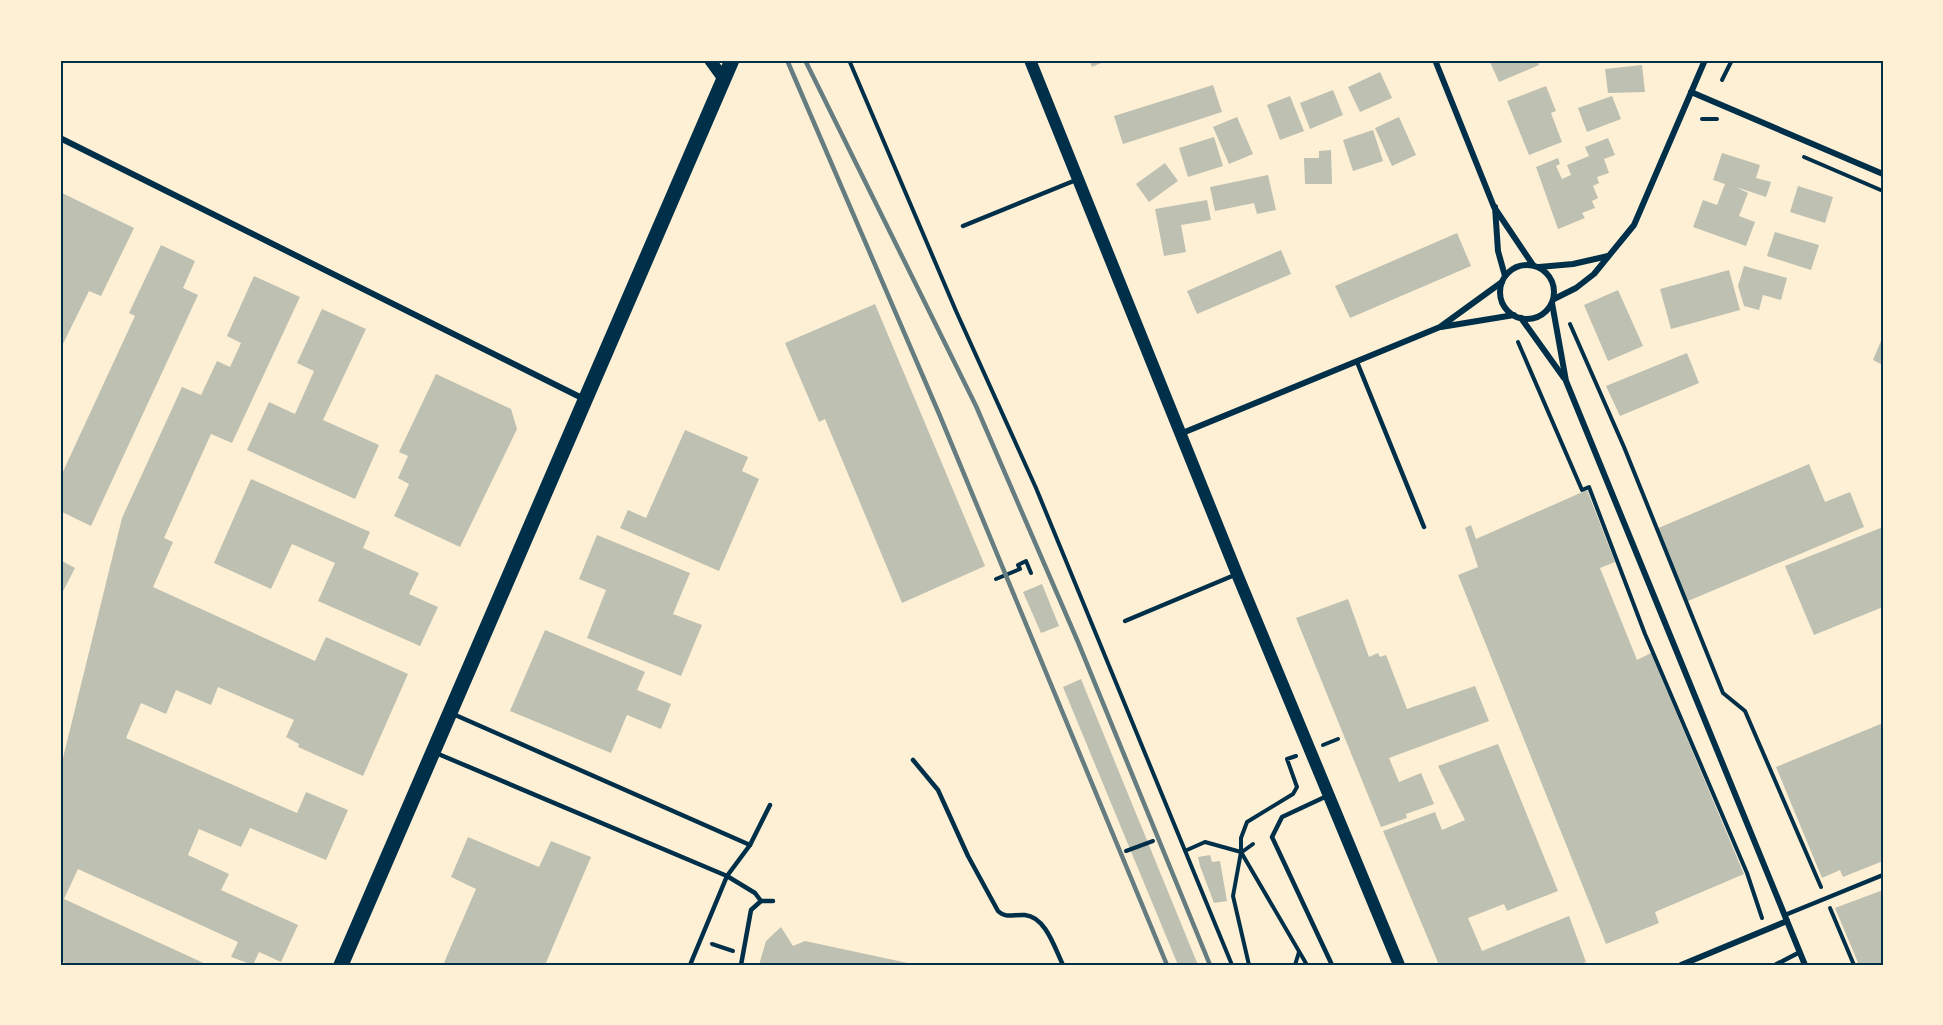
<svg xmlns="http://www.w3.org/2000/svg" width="1943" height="1025" font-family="'Fira Sans',sans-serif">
<rect width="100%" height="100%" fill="#fdf0d5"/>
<g fill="#bec0b2">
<polygon points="1089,60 1108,60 1092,67"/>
<polygon points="1489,60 1520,60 1521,63 1537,60 1539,65 1499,82"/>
<polygon points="1642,65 1645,92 1608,93 1605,69"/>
<polygon points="1380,72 1392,98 1360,112 1348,87"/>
<polygon points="1213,85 1222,112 1123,144 1114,116"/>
<polygon points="1546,86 1556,111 1551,113 1562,142 1529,155 1507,101"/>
<polygon points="1333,90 1343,115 1310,129 1300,103"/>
<polygon points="1290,96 1304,131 1280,140 1267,105"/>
<polygon points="1612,96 1621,119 1587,132 1578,108"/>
<polygon points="1237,117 1253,154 1229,164 1213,127"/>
<polygon points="1399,117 1416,155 1392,166 1375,128"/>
<polygon points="1373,130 1383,161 1353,171 1343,140"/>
<polygon points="1214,137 1223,166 1188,177 1179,148"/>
<polygon points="1608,138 1615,155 1604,159 1609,173 1597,177 1599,183 1593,186 1598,198 1592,201 1595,208 1582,213 1585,218 1558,229 1536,167 1558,158 1560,164 1556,166 1562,179 1571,175 1567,165 1589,156 1585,147"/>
<polygon points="1331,150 1332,184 1305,184 1304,158 1319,158 1319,151"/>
<polygon points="1722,153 1760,165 1756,178 1771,182 1766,197 1736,187 1748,193 1739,216 1755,222 1746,246 1693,227 1703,200 1717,205 1725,184 1713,180"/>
<polygon points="1165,163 1178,181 1149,202 1136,184"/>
<polygon points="1268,175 1276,210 1257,214 1254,203 1215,211 1210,187"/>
<polygon points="1798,186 1833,197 1825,223 1790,212"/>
<polygon points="60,192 134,228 101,296 89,291 60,350"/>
<polygon points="1207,200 1211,220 1181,225 1186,252 1164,256 1155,209"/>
<polygon points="1775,232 1819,245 1811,270 1767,256"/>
<polygon points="1457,233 1471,266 1350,318 1335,286"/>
<polygon points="161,245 195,261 183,288 198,295 91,526 60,511 60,478 135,316 129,313"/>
<polygon points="1281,250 1291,274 1197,314 1187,291"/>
<polygon points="1744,266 1787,278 1781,300 1763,295 1759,310 1744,306 1738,286"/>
<polygon points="1729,270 1740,310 1671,329 1660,289"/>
<polygon points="254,276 300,297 232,443 211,434 164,538 173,542 153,587 315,661 326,637 408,674 363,776 298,747 299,744 286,737 294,720 218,687 211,705 176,690 166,714 141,703 126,738 297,813 306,792 348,810 326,860 250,828 241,847 199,829 188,855 229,874 221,890 298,925 281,962 259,952 253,965 231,957 238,942 78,869 64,899 208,965 69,965 60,960 60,770 122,518 182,387 201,395 217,361 230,367 241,343 227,336"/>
<polygon points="1618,290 1643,346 1608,361 1584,305"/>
<polygon points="875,304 985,566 902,603 825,419 819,422 785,343"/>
<polygon points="322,309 366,329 323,420 379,445 355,499 247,450 269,402 295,414 314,371 297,363"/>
<polygon points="1883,336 1883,365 1873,360"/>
<polygon points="1687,353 1699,383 1620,416 1606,386"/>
<polygon points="436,374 511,409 517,429 460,547 394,516 409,484 398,478 408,456 399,452"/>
<polygon points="685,430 748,457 742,471 759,479 719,571 620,528 628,510 646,518"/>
<polygon points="1809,464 1825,502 1850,492 1864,527 1688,601 1656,529"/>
<polygon points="251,479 370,532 363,548 419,573 409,594 438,607 420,646 318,601 335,563 292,544 271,589 214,563"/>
<polygon points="1587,490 1615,562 1600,568 1637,660 1651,653 1744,874 1655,912 1659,923 1606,944 1458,575 1478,567 1465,528 1471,525 1476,539"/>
<polygon points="1883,527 1883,607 1814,635 1785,566"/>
<polygon points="597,535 690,573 673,614 702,625 681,676 587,638 606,590 579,579"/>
<polygon points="60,560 75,568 60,597"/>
<polygon points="1042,584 1059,626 1041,633 1023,592"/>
<polygon points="1348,599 1369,657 1378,653 1380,657 1386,655 1407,709 1475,686 1489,721 1389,758 1399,782 1421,773 1434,804 1406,814 1407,818 1381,827 1296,618"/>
<polygon points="545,630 645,672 637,690 671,704 661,729 627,715 611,753 510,711"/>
<polygon points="1081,679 1198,965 1178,965 1063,687"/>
<polygon points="1883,723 1883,861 1843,877 1840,870 1822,878 1776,767"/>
<polygon points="1498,744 1558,891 1507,911 1504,904 1468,918 1482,951 1569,916 1586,962 1577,965 1439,965 1383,831 1435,812 1442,830 1465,820 1438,766"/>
<polygon points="468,837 539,867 551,841 591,857 545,965 443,965 476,889 451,877"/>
<polygon points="1210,855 1212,862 1220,861 1227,901 1214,903 1200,866 1198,857"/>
<polygon points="1883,890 1883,965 1859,965 1835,908"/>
<polygon points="781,927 793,946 805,941 917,965 759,965 766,941"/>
</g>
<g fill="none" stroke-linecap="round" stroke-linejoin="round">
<g stroke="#003049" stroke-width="4">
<polyline points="849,60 956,311 1036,488 1232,965"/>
<polyline points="1722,80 1732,60"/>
<polyline points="1702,119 1717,119"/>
<polyline points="1804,157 1883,191"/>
<polyline points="1570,324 1624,447 1723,693 1745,711 1821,887"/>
<polyline points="1518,342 1582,490 1589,487 1645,634 1747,873 1762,918"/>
<polyline points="996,579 1020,569 1018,565 1026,561 1031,573"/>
<polyline points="1323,745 1338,739"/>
<polyline points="1187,850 1205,842 1241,852 1307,965"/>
<polyline points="1126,851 1153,841"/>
<polyline points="1242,852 1253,844"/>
<polyline points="1830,908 1854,965"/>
<polyline points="712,944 733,951"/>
<polyline points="1249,965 1233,896 1241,852 1241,838 1247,822 1293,794 1297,787 1287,759 1296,756"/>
<polyline points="1295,965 1299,952"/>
</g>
<g stroke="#003049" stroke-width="4.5">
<polyline points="963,226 1076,180"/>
<polyline points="1357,362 1424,527"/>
<polyline points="1125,621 1237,574"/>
<polyline points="453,714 750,845"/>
<polyline points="436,753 727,876 755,893 761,901"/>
<path d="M913,760L938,790L968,856L998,911C1006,919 1014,914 1025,915C1046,917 1055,949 1063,965"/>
<polyline points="1327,796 1282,817 1272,837 1332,965"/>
<polyline points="1785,915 1883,875"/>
<polyline points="690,965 727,876 750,845 770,805"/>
<polyline points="741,965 751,910 761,901 773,901"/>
<polyline points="1775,965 1800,952"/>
</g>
<g stroke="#003049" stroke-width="6">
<polyline points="1435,60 1494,207 1533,265"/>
<polyline points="1691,92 1883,174"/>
<polyline points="60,138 586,400"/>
<polyline points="1495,207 1498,251 1505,276"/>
<circle cx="1527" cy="292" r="27"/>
<polyline points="1539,267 1573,264 1608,256"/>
<polyline points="1554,299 1576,288 1594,274 1634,225 1705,60"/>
<polyline points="1552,303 1566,381 1805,965"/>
<polyline points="1521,318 1564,378"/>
<polyline points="1441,327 1514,315"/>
<polyline points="1180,434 1440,327 1502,282"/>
<polyline points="1681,965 1787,921"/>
</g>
<g stroke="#003049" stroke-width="12">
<polyline points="710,60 723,78"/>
<polyline points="1030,60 1237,574 1399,965"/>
</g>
<polyline stroke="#003049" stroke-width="15" points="341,965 732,60"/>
<g stroke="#657d81" stroke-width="4.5">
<polyline points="787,60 940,416 1167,965"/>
<polyline points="805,60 976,406 1078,642 1210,965"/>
</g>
</g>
<rect width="1943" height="1025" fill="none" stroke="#fdf0d5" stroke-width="123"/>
<rect x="62" y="62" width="1820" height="902" fill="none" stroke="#003049" stroke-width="2"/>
</svg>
